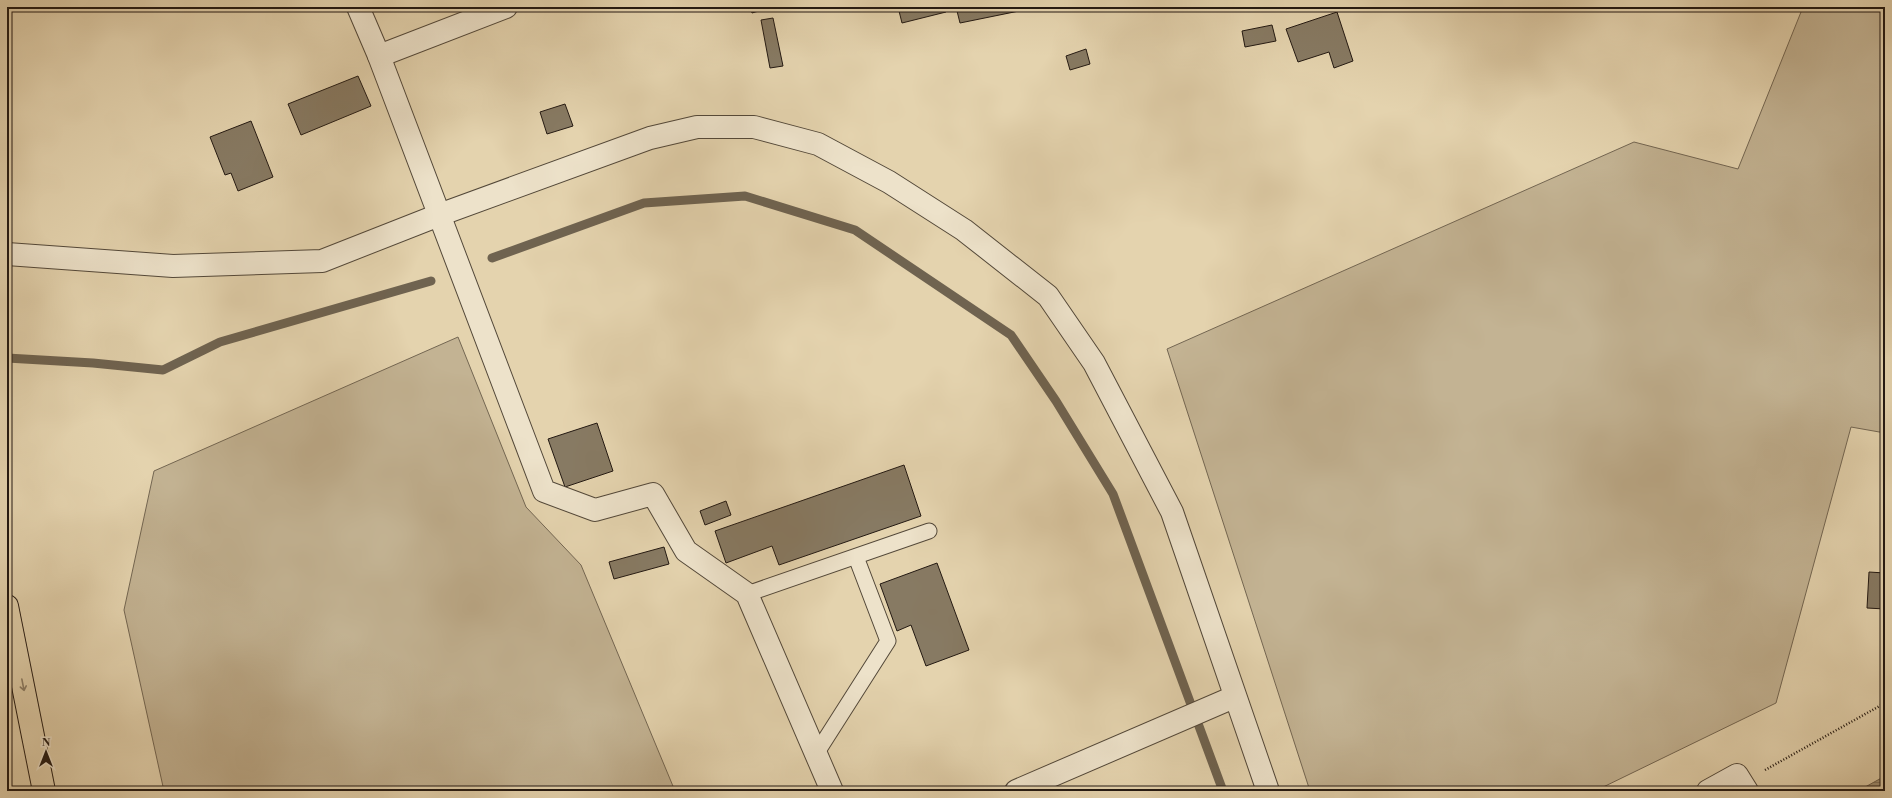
<svg xmlns="http://www.w3.org/2000/svg" width="1892" height="798" font-family="'Libre Bodoni',serif">
<defs>
<pattern id="water-rules" width="6" height="5" patternUnits="userSpaceOnUse"><rect width="6" height="5" fill="#a29479"/><path d="M0 2.5h6" fill="none" stroke="#847862"/></pattern>
</defs>
<rect width="100%" height="100%" fill="#e4d3ae"/>
<filter id="stains"><feTurbulence type="fractalNoise" baseFrequency=".005" numOctaves="4"/><feColorMatrix values="0 0 0 0 .2 0 0 0 0 .09 0 0 0 0 .02 0 0 0 .5 -.17"/></filter>
<radialGradient id="worn" r=".72"><stop offset=".6" stop-color="#630" stop-opacity="0"/><stop offset="1" stop-color="#630" stop-opacity=".3"/></radialGradient>
<g fill="#c3b393" stroke="#736652">
<polygon points="1803,7 1885,7 1885,433 1851,427 1776,703 1595,791 1310,791 1167,349 1634,142 1738,169"/>
<polygon points="458,337 526,507 581,565 675,791 164,791 124,610 154,471"/>
</g>
<polygon fill="url(#water-rules)" stroke="#6f6350" points="1885,776 1885,791 1858,791"/>
<g fill="none" stroke-linecap="round" stroke-linejoin="round">
<g stroke="#6f6350" stroke-width="9">
<polyline points="492,258 644,203 745,196 855,230 1011,335 1056,401 1113,494 1223,791"/>
<polyline points="7,358 93,363 163,370 220,342 431,281"/>
</g>
</g>
<g fill="#877a63" stroke="#231912">
<polygon points="750,7 772,7 752,13"/>
<polygon points="898,7 945,7 946,12 902,23"/>
<polygon points="956,7 1018,7 1019,11 960,23"/>
<polygon points="1337,12 1353,61 1334,68 1329,52 1298,62 1286,29"/>
<polygon points="773,18 783,66 770,68 761,20"/>
<polygon points="1272,25 1276,41 1245,47 1242,31"/>
<polygon points="1086,49 1090,64 1070,70 1066,56"/>
<polygon points="358,76 371,106 301,135 288,104"/>
<polygon points="565,104 573,126 547,134 540,112"/>
<polygon points="251,121 273,177 238,191 231,173 225,175 210,137"/>
<polygon points="597,423 613,471 565,487 548,439"/>
<polygon points="904,465 921,516 779,565 772,546 726,563 715,531"/>
<polygon points="726,501 731,515 705,525 700,511"/>
<polygon points="664,547 669,564 614,579 609,562"/>
<polygon points="937,563 969,650 926,666 911,625 897,631 880,584"/>
<polygon points="1869,572 1885,573 1885,609 1867,608"/>
</g>
<g fill="none" stroke-linecap="round" stroke-linejoin="round">
<defs>
<g id="service">
<polyline points="747,594 929,531"/>
<polyline points="816,754 888,641 856,557"/>
</g>
<g id="minor">
<polyline points="358,7 379,56 544,491 595,510 653,494 686,551 747,594 832,791"/>
<polyline points="379,56 506,7"/>
<polyline points="7,254 173,266 322,261 439,215 650,138 697,127 754,127 818,144 889,182 964,230 1048,296 1094,363 1172,512 1268,791"/>
<polyline points="1016,791 1234,697"/>
<polyline points="1708,791 1737,775 1747,791"/>
</g>
<polyline id="motorway" points="7,606 44,791"/>
</defs>
<use href="#service" stroke="#534839" stroke-width="17"/>
<use href="#minor" stroke="#534839" stroke-width="24"/>
<use href="#motorway" stroke="#231912" stroke-width="24"/>
<polyline stroke="#231912" stroke-width="2.5" stroke-dasharray="1 2" stroke-linecap="butt" points="1765,770 1885,703"/>
<use href="#service" stroke="#ede2ca" stroke-width="15"/>
<use href="#minor" stroke="#ede2ca" stroke-width="22"/>
<use href="#motorway" stroke="#e4d3ae" stroke-width="22"/>
</g>
<defs><path id="oneway-shaft" d="M-6 0H5M1.5-3L5.5 0L1.5 3" fill="none" stroke-width="1.6" stroke-linecap="round" stroke-linejoin="round"/></defs>
<use stroke="#8d7f68" href="#oneway-shaft" transform="translate(23 685) rotate(79)"/>
<rect width="1892" height="798" fill="none" stroke="#e4d3ae" stroke-width="24"/>
<rect x="8" y="8" width="1876" height="782" fill="none" stroke="#231912" stroke-width="2"/>
<rect x="12" y="12" width="1868" height="774" fill="none" stroke="#231912"/>
<g transform="translate(46 752)" stroke="#ede2ca" stroke-width="3" paint-order="stroke">
<path d="M0-3L7 15L0 10L-7 15Z" fill="#231912"/>
<text y="-6" font-size="11" font-weight="bold" text-anchor="middle" fill="#231912">N</text>
</g>
<rect width="100%" height="100%" filter="url(#stains)"/>
<rect width="100%" height="100%" fill="url(#worn)"/>
</svg>
